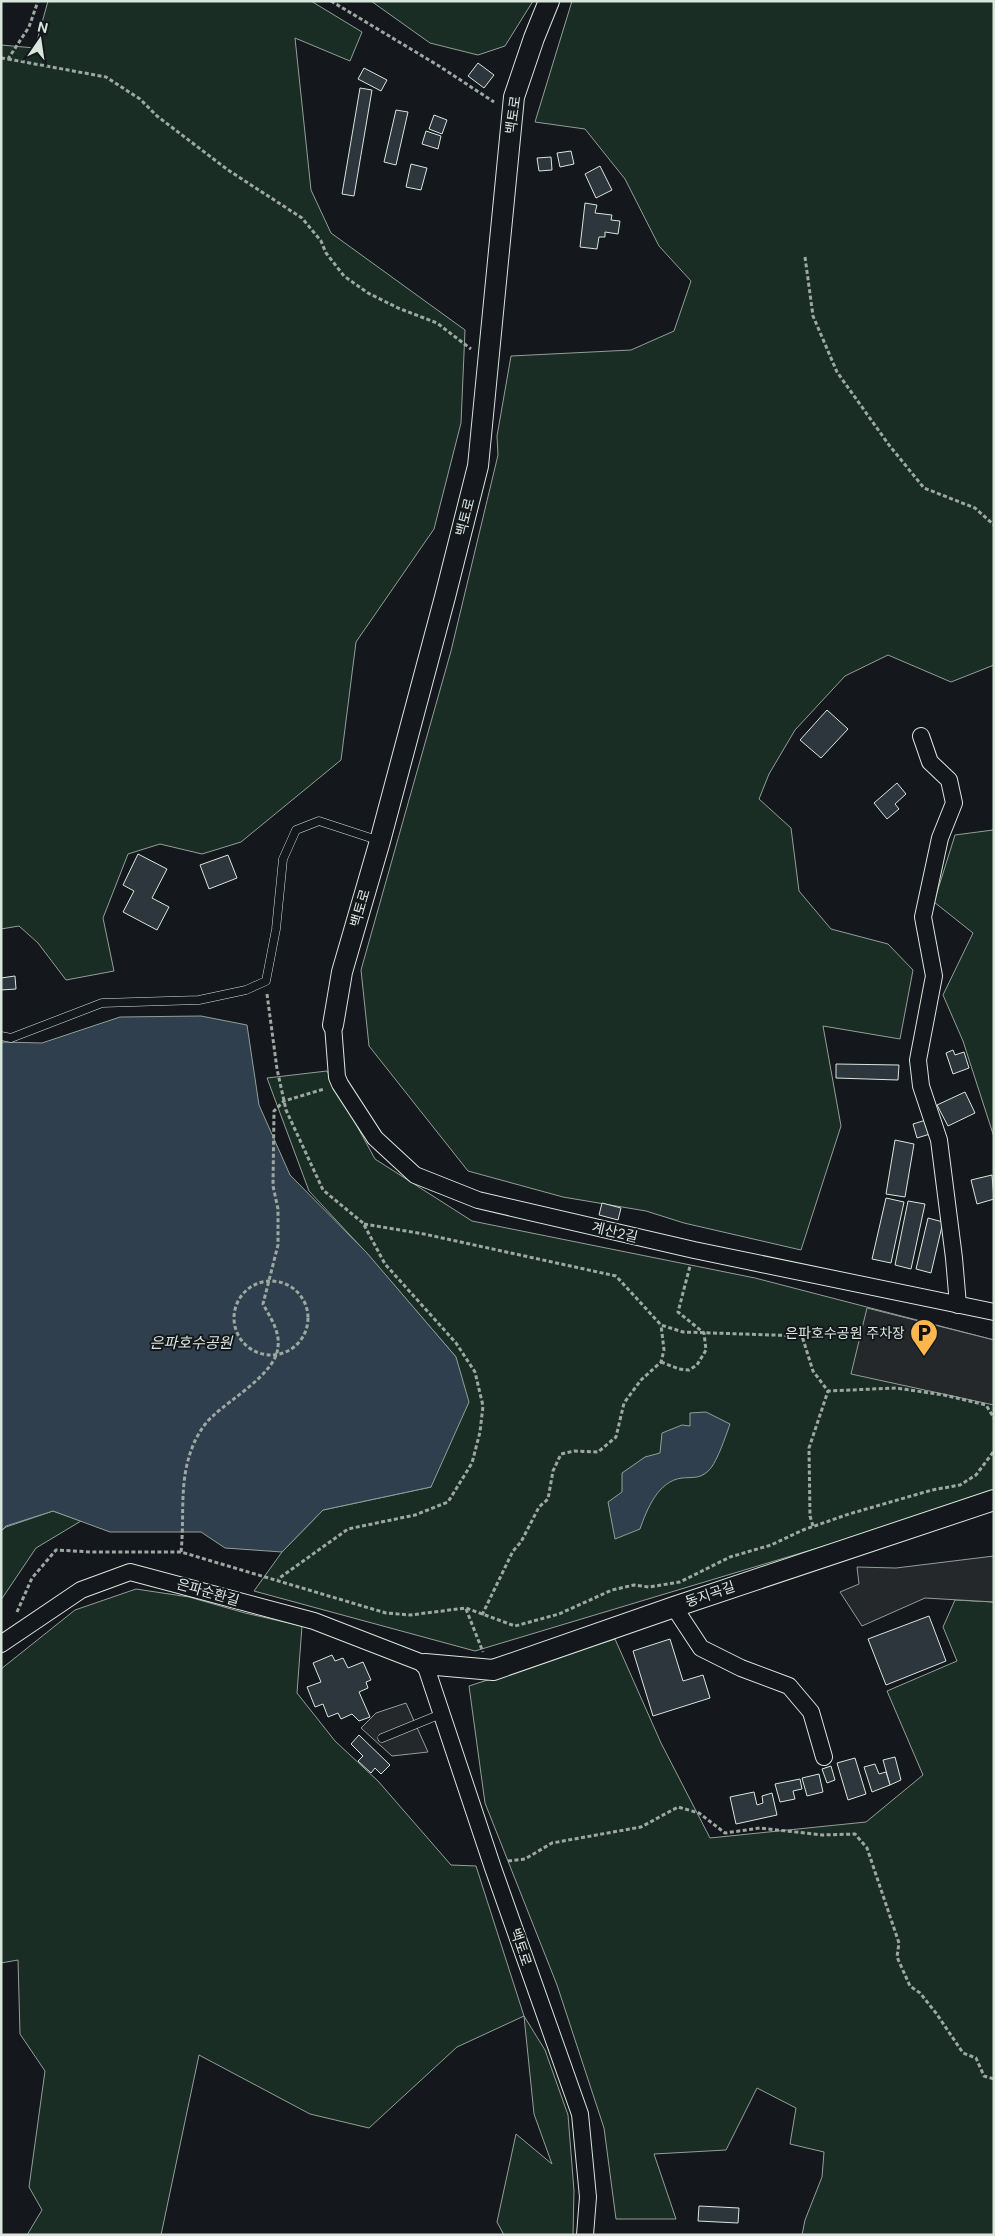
<svg xmlns="http://www.w3.org/2000/svg" width="995" height="2236" font-family="'DM Sans','Noto Sans KR',sans-serif">
<rect width="100%" height="100%" fill="#14181c"/>
<g fill="#1a2d24" stroke="#939e99">
<polygon points="48,1 311,1 362,32 350,61 295,38 311,190 331,233 465,330 461,423 434,529 356,642 341,760 241,842 202,854 160,844 128,854 103,918 114,971 66,980 38,943 19,926 1,929 1,45 35,48"/>
<polygon points="371,1 533,1 505,46 478,55 430,43"/>
<polygon points="572,1 994,1 994,665 951,682 888,655 845,676 795,730 769,774 759,799 791,828 799,891 831,929 888,944 913,970 900,1039 823,1026 841,1126 801,1250 684,1223 646,1211 563,1197 468,1171 369,1046 361,970 451,651 498,455 497,436 511,356 631,350 674,331 691,281 659,246 625,179 585,129 535,122"/>
<polygon points="993,830 994,830 994,1137 963,1041 943,995 973,933 934,902 955,835"/>
<polygon points="327,1071 375,1159 472,1221 755,1278 994,1340 994,1495 475,1651 254,1591 282,1552 323,1510 431,1487 456,1357 362,1248 309,1191 267,1078"/>
<polygon points="53,1511 81,1521 36,1548 1,1600 1,1531 6,1527"/>
<polygon points="136,1589 189,1597 245,1613 302,1626 297,1693 335,1741 378,1781 451,1865 476,1866 524,2016 545,2050 568,2115 574,2191 573,2235 504,2235 497,2222 516,2134 552,2164 534,2114 524,2016 457,2047 369,2128 310,2114 199,2055 161,2235 27,2235 42,2210 29,2187 45,2071 20,2034 18,1960 1,1963 1,1669 75,1610"/>
<polygon points="955,1600 994,1602 994,2235 802,2235 805,2220 822,2177 824,2152 790,2144 796,2108 757,2088 726,2150 654,2154 676,2219 616,2219 604,2128 557,1985 485,1803 469,1686 615,1639 661,1743 710,1838 866,1822 923,1775 887,1691 957,1661 943,1627"/>
</g>
<g fill="#24282b" stroke="#939e99">
<polygon points="867,1308 994,1340 994,1405 851,1374"/>
<polygon points="994,1556 994,1602 925,1598 862,1626 840,1592 859,1584 857,1567 896,1568"/>
<polygon points="406,1703 428,1752 392,1756 361,1728 376,1713"/>
</g>
<g fill="#2f3f4d" stroke="#939e99">
<polygon points="201,1016 247,1025 259,1105 290,1175 367,1253 456,1357 469,1402 431,1487 323,1510 282,1552 225,1548 201,1532 110,1532 53,1511 6,1526 1,1531 1,1042 42,1043 120,1017"/>
<path d="M706,1412L730,1424C726,1435 716,1466 707,1472C699,1479 692,1477 682,1478C658,1481 647,1509 640,1529L615,1539L608,1502L622,1492V1473L645,1457L660,1453L662,1433L682,1425L690,1426V1413Z"/>
</g>
<g fill="#2c363c" stroke="#d8e6dc">
<polygon points="478,63 494,75 484,88 468,76"/>
<polygon points="364,68 387,80 381,91 358,79"/>
<polygon points="360,88 372,90 354,196 342,194"/>
<polygon points="396,110 408,112 396,165 384,162"/>
<polygon points="434,115 447,120 442,134 429,129"/>
<polygon points="426,131 441,136 438,149 422,144"/>
<polygon points="571,151 574,164 560,167 557,153"/>
<polygon points="551,157 552,170 539,171 537,158"/>
<polygon points="411,164 427,168 421,190 406,187"/>
<polygon points="600,166 612,190 596,198 585,174"/>
<polygon points="585,203 597,205 595,213 612,215 611,220 620,221 618,234 605,232 605,237 599,237 597,249 580,247"/>
<polygon points="827,710 848,729 821,758 800,740"/>
<polygon points="897,783 906,794 895,804 899,809 887,819 874,803"/>
<polygon points="138,854 167,869 152,898 169,907 157,930 123,912 134,891 123,885"/>
<polygon points="228,855 237,878 209,889 200,865"/>
<polygon points="15,976 16,989 1,990 1,978"/>
<polygon points="953,1050 955,1055 964,1052 969,1068 953,1074 946,1053"/>
<polygon points="836,1064 899,1065 898,1080 836,1078"/>
<polygon points="965,1092 975,1113 948,1126 937,1105"/>
<polygon points="926,1120 930,1134 917,1138 913,1124"/>
<polygon points="895,1140 914,1144 905,1197 886,1194"/>
<polygon points="992,1175 994,1199 977,1204 971,1180"/>
<polygon points="886,1198 904,1202 891,1263 872,1259"/>
<polygon points="908,1201 925,1204 911,1269 895,1265"/>
<polygon points="602,1203 621,1208 618,1220 599,1215"/>
<polygon points="928,1218 943,1222 931,1273 916,1269"/>
<polygon points="929,1616 946,1661 886,1685 868,1639"/>
<polygon points="670,1639 683,1681 703,1675 710,1698 653,1716 633,1651"/>
<polygon points="332,1655 335,1661 343,1658 348,1668 363,1662 371,1680 366,1682 368,1688 359,1692 370,1717 359,1721 352,1714 341,1719 338,1713 328,1717 323,1704 315,1707 307,1687 321,1682 313,1663"/>
<polygon points="359,1735 390,1765 381,1774 375,1768 371,1773 358,1761 363,1756 351,1744"/>
<polygon points="895,1757 901,1780 890,1785 883,1760"/>
<polygon points="855,1758 866,1794 848,1800 837,1763"/>
<polygon points="875,1764 879,1774 886,1772 890,1785 872,1792 864,1767"/>
<polygon points="831,1766 835,1780 827,1783 822,1769"/>
<polygon points="819,1774 823,1792 807,1796 802,1778"/>
<polygon points="800,1779 802,1789 793,1791 795,1799 780,1802 775,1784"/>
<polygon points="754,1792 757,1805 763,1803 762,1796 772,1793 777,1815 736,1824 730,1797"/>
<polygon points="699,2206 739,2208 738,2223 698,2221"/>
</g>
<g fill="none" stroke-linecap="round" stroke-linejoin="round">
<defs>
<g id="service">
<polyline points="1,1036 11,1038 102,1003 199,1000 246,990 266,981 276,929 283,859 296,830 319,821 380,841"/>
<polyline points="382,1738 441,1714"/>
</g>
<g id="minor">
<polyline points="921,736 930,762 949,780 954,803 940,838 923,917 934,976 918,1060 921,1086 939,1140 954,1258 958,1305"/>
<polyline points="333,1025 337,1077 340,1084 375,1138 415,1175 478,1200 694,1250 994,1312"/>
<polyline points="674,1607 701,1648 741,1668 789,1686 811,1712 824,1757"/>
<polyline points="1,1644 81,1590 130,1572 314,1621 425,1664 493,1868 580,2114 588,2197 585,2235"/>
</g>
<g id="tertiary">
<polyline points="333,1025 342,972 380,841 445,597 478,466 514,97 534,38 549,1"/>
<polyline points="425,1664 493,1670 674,1607 994,1500"/>
</g>
</defs>
<use href="#service" stroke="#d8e6dc" stroke-width="9"/>
<use href="#minor" stroke="#d8e6dc" stroke-width="18"/>
<use href="#tertiary" stroke="#d8e6dc" stroke-width="22"/>
<g stroke="#9da8a2" stroke-width="3" stroke-dasharray="4 2.5" stroke-linecap="butt">
<polyline points="331,1 439,66 494,102"/>
<polyline points="1,58 8,59 29,27 38,1"/>
<polyline points="8,59 106,77 140,99 157,116 228,170 302,218 321,241 326,253 344,276 368,293 398,308 437,323 471,349"/>
<polyline points="805,257 813,316 837,372 889,445 924,488 975,508 994,525"/>
<polyline points="267,994 277,1069 286,1110 323,1190 363,1223 385,1264 456,1343 475,1372 483,1406 480,1432 472,1463 448,1502 415,1515 348,1529 278,1579"/>
<polyline points="364,1224 424,1234 616,1276 661,1325 683,1332 802,1336 813,1371 828,1391 896,1388 944,1395 986,1405 994,1418"/>
<circle cx="271" cy="1318" r="37"/>
<polyline points="661,1362 679,1369 689,1370 697,1365 706,1350 704,1333 678,1312 690,1266"/>
<polyline points="813,1526 810,1516 809,1448 828,1391"/>
<path d="M181,1552C185,1514 178,1480 194,1443C198,1434 206,1421 214,1415C232,1398 276,1373 278,1347C280,1331 270,1317 263,1304L278,1245V1209L273,1186L274,1111L284,1101L324,1089"/>
<polyline points="466,1609 483,1652"/>
<polyline points="17,1612 32,1578 56,1550 91,1552 181,1552 386,1613 410,1615 466,1608 515,1626 559,1614 612,1590 634,1585 649,1587 680,1582 730,1557 771,1545 803,1530 849,1514 932,1490 960,1485 976,1475 994,1451"/>
<polyline points="482,1615 513,1551 521,1542 539,1507 548,1499 553,1471 561,1454 574,1451 598,1452 616,1437 624,1403 641,1380 661,1362 664,1350 661,1325"/>
<polyline points="508,1861 525,1859 552,1843 641,1827 678,1807 699,1813 725,1833 760,1828 822,1835 855,1834 867,1848 899,1943 897,1957 910,1986 920,1993 936,2013 963,2053 976,2058 984,2076 994,2079"/>
</g>
<use href="#service" stroke="#14181c" stroke-width="8"/>
<use href="#minor" stroke="#14181c" stroke-width="16"/>
<use href="#tertiary" stroke="#14181c" stroke-width="20"/>
</g>
<defs>
<symbol id="parking-pin" viewBox="-11 -11 22 30"><path d="M0 17L-7.5 6A9.5 9.5 0 1 1 7.5 6Z" fill="#ffb74d" stroke="#14181c"/><path d="M-3.5-5.5H1a3.5 3.5 0 0 1 0 7H-1V5.5H-3.5ZM-1-3.4V-.6H.8a1.4 1.4 0 0 0 0-2.8Z" fill="#111"/></symbol>
</defs>
<g fill-rule="evenodd">
<use href="#parking-pin" x="908" y="1317" width="32" height="43"/>
</g>
<g text-anchor="middle" stroke-width="4" stroke-linejoin="round" paint-order="stroke">
<g font-size="14" fill="#d8e6dc" stroke="#14181c">
<text transform="translate(513 115) rotate(-82)" y="5">백토로</text>
<text transform="translate(465 517) rotate(-76)" y="5">백토로</text>
<text transform="translate(360 908) rotate(-74)" y="5">백토로</text>
<text transform="translate(615 1232) rotate(13)" y="5">계산2길</text>
<text transform="translate(208 1592) rotate(16)" y="5">은파순환길</text>
<text transform="translate(710 1594) rotate(-19)" y="5">동지곡길</text>
<text transform="translate(521 1947) rotate(71)" y="5">백토로</text>
</g>
<g font-size="14" fill="#d8e6dc" stroke="#14181c" text-anchor="end">
<text x="905" y="1338">은파호수공원 주차장</text>
</g>
<g font-size="15" font-style="italic" fill="#d8e6dc" stroke="#14181c">
<text x="191" y="1348">은파호수공원</text>
</g>
</g>
<rect width="995" height="2236" fill="none" stroke="#d8e6dc" stroke-width="5"/>
<g transform="translate(40 40) rotate(13)" stroke="#14181c" stroke-width="4" paint-order="stroke">
<path d="M0-4L9 19L0 12L-9 19Z" fill="#d8e6dc"/>
<text y="-8" font-size="14" font-weight="bold" text-anchor="middle" fill="#d8e6dc">N</text>
</g>
</svg>
